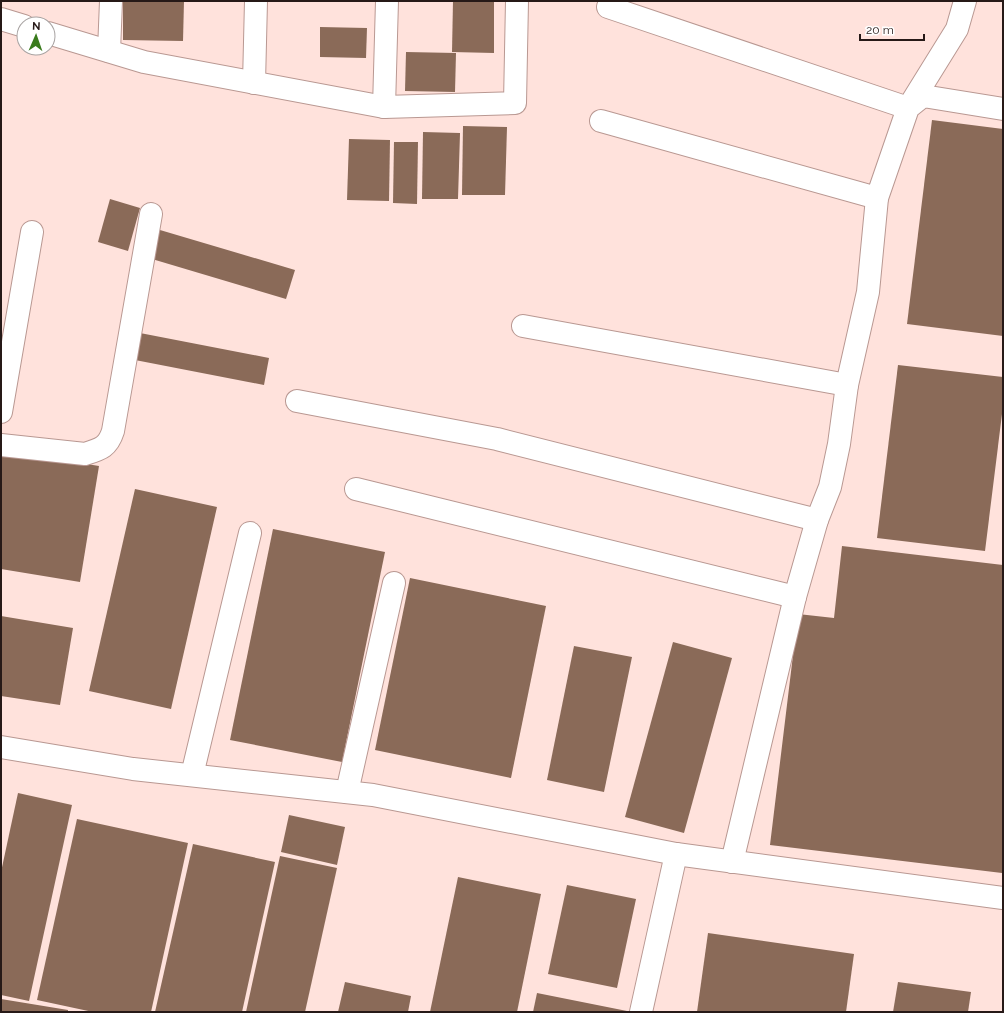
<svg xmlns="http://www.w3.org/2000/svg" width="1004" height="1013" font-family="Raleway,sans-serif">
<rect width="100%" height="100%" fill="#ffe2dc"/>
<g fill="#8a6a58">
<polygon points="123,1 184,1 183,41 123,40"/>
<polygon points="453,1 494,1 494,53 452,52"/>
<polygon points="320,27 367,28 366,58 320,57"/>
<polygon points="406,52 456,53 455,92 405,91"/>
<polygon points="932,120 1003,129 1003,336 907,324"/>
<polygon points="463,126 507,127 505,195 462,195"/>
<polygon points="423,132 460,133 458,199 422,199"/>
<polygon points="349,139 390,140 389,201 347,200"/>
<polygon points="394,142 418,142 417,204 393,203"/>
<polygon points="110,199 140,208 128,251 98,242"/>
<polygon points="160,230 295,270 286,299 152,259"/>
<polygon points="140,333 269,358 264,385 135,360"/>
<polygon points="898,365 1003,377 1003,406 985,551 877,538"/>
<polygon points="1,450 99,466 80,582 1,569"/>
<polygon points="135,489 217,507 171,709 89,691"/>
<polygon points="273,529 385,552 342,762 230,740"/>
<polygon points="842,546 1003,565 1002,873 770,845 798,614 834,618"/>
<polygon points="410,578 546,606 511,778 375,750"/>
<polygon points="1,616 73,628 60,705 1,696"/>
<polygon points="673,642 732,658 684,833 625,817"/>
<polygon points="574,646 632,657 604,792 547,780"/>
<polygon points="18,793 72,805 29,1001 1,995 1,872"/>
<polygon points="289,815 345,827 337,865 281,852"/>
<polygon points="77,819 188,843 151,1012 93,1012 37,1000"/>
<polygon points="193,844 275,862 242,1012 155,1012"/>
<polygon points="280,856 337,868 305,1012 246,1012"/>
<polygon points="458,877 541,894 517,1012 430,1012"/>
<polygon points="567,885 636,899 617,988 548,974"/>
<polygon points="708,933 854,954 846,1012 697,1012"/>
<polygon points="345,982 411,996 408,1012 338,1012"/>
<polygon points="898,982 971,992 968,1012 893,1012"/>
<polygon points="537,993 627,1011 627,1012 533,1012"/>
<polygon points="1,999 68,1010 68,1012 1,1012"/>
</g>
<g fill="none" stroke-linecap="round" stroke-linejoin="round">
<defs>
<g id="minor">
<polyline points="608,7 908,108 957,29 965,1"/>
<polyline points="1,19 24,26"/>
<polyline points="48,33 144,62 384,107 515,103 517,1"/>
<polyline points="109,51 111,1"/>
<polyline points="254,83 256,1"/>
<polyline points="384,107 387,1"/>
<polyline points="601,121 877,198"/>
<polyline points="523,326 847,385"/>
<polyline points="297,401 497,439 817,520"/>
<polyline points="1,412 32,232"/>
<path d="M1,445L85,454C101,449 108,447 113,431L151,214"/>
<polyline points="356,489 795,597"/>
<polyline points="1,747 133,769 373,795 676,854 1003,898"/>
<polyline points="192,775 250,533"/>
<polyline points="347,792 394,583"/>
<polyline points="732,862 795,597 817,520 830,487 839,444 847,385 868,292 877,198 908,108 923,96 1003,109"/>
<polyline points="641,1012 676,854"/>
</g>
</defs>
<use href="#minor" stroke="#b99892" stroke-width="24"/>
<use href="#minor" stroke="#fff" stroke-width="22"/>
</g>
<rect width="1004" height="1013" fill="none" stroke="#261917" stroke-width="4"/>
<g transform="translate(36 36) rotate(2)"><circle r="19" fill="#ffffff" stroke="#a8a3a2"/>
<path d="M0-3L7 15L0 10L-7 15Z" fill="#397b1c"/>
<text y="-6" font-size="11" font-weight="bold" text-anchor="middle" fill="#261917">N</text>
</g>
<path d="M860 34v6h64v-6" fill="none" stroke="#261917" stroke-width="2"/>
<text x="866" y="34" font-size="12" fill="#261917" stroke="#ffffff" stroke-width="3" paint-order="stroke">20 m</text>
</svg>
